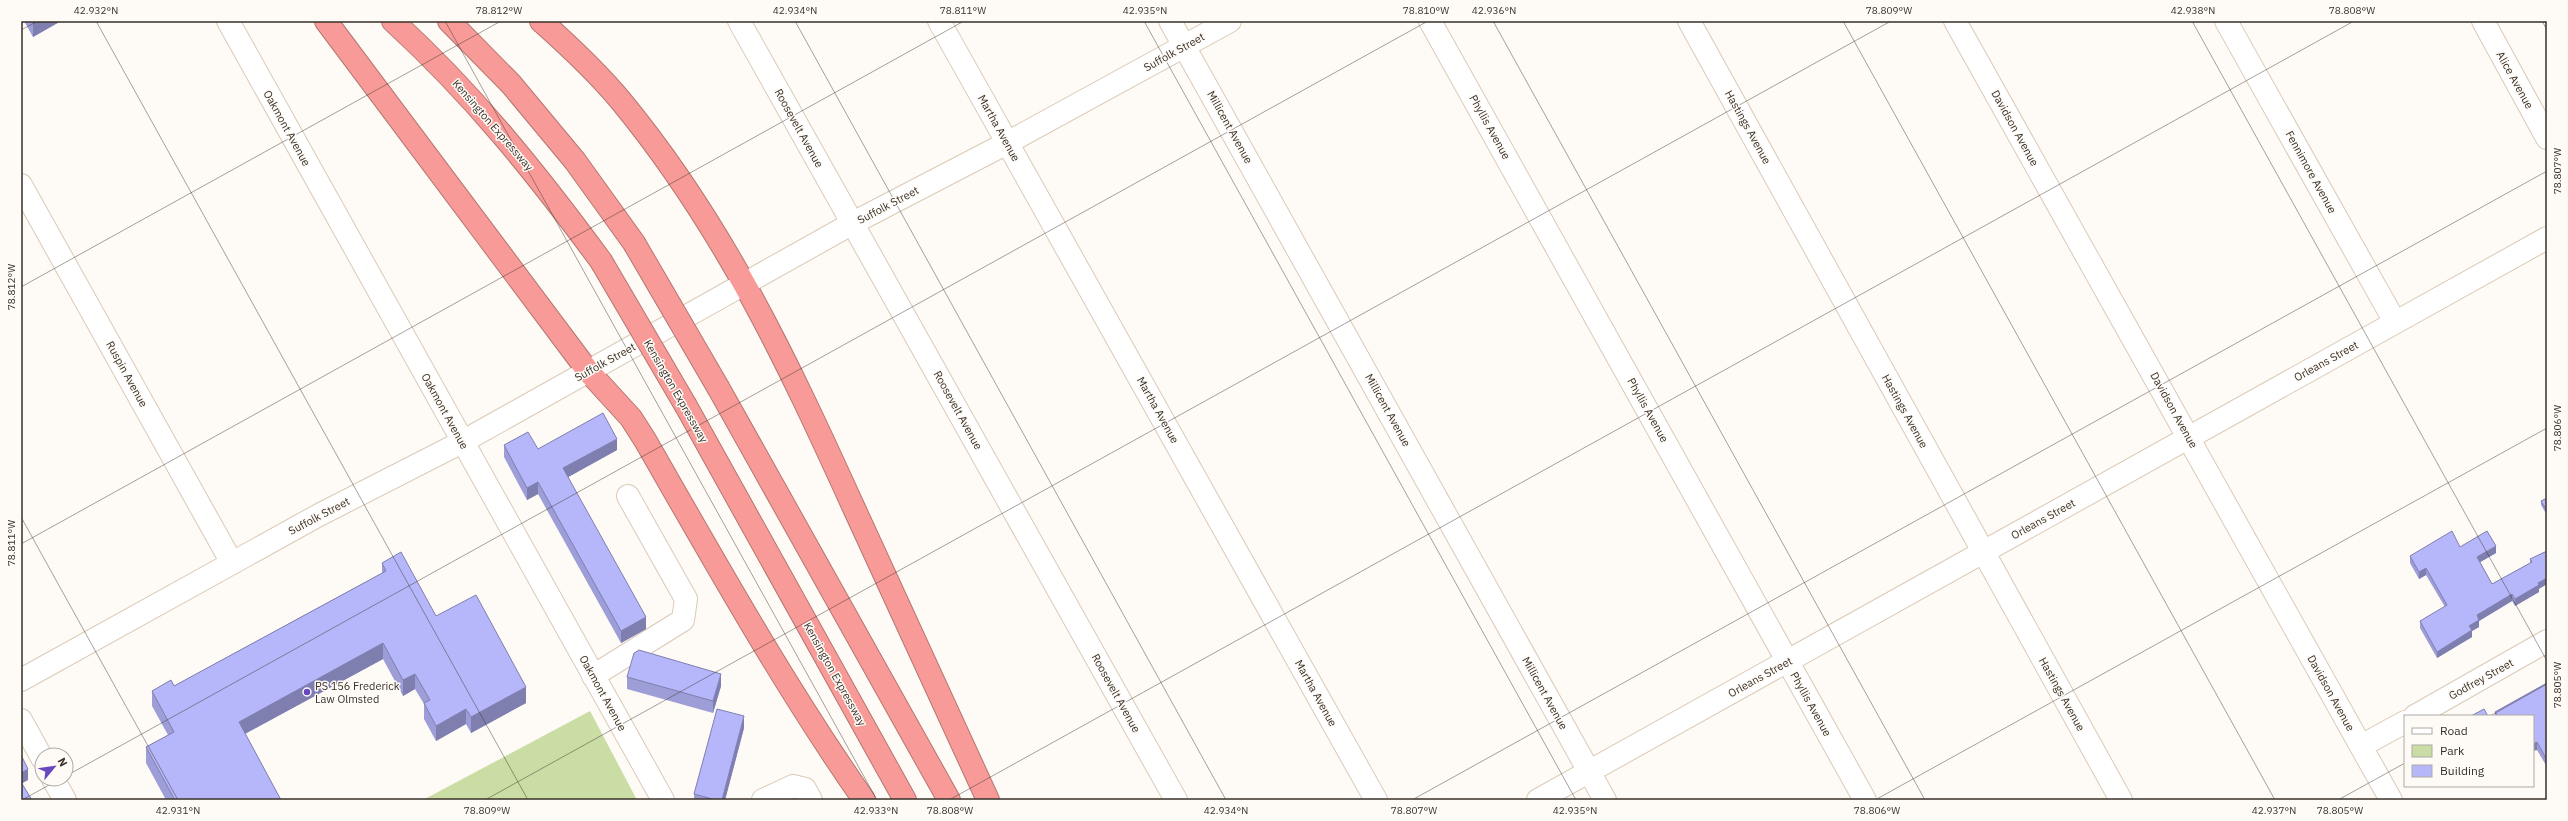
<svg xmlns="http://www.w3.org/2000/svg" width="2568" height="821" font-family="'IBM Plex Sans',sans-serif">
<rect width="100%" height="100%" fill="#fefaf6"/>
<polygon fill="#cadda4" points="590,711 637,800 423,800"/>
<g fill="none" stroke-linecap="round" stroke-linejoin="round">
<defs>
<g id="minor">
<polyline points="228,21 663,800"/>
<polyline points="739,21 1176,800"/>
<polyline points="939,21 1376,800"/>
<polyline points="1170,21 1605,800"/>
<polyline points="1430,21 1865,800"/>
<polyline points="1689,21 2121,800"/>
<polyline points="1955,21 2391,800"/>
<polyline points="2226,21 2395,322"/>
<polyline points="2483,21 2547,138"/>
<polyline points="21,185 232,563"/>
<polyline points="593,676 683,620 686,599 628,496"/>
<polyline points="21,680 319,515 462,442 853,223 1007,143 1230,21"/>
<polyline points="2415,716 2547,641"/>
<polyline points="21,720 42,758"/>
<polyline points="2361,746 2405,722"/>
<polyline points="53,779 65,800"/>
<polyline points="763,800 793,786 805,789 811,800"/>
<polyline points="1538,800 2547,238"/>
</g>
<g id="highway">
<path d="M326,21L588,371L631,418L645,440C715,562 783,684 864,800"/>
<path d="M393,21C473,94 537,174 601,261"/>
<polyline points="449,21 511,84 575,161 634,243"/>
<path d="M541,21C569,46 597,72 621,101C724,226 787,361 853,506C898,604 943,702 988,800"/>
<polyline points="719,389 949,800"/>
<polyline points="686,406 905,800"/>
</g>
</defs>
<use href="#minor" stroke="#dbcab5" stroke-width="24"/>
<use href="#highway" stroke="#b47671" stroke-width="24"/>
<use href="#minor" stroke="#fff" stroke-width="22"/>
<use href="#highway" stroke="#f89b98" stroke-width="22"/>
<defs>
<g id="highway-bridge">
<polyline points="634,243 719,389"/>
<polyline points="601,261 686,406"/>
</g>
</defs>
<use href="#highway-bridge" stroke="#b47671" stroke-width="24" stroke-linecap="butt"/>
<use href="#highway-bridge" stroke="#f89b98" stroke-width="22"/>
</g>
<g fill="#9d9dd7">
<polygon points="24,21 61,21 33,37"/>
<polygon points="504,445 538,449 617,450 568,477 646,629 621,643 538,494 527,500 504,457"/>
<polygon points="2547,498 2547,515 2541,505 2541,501"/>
<polygon points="2460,547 2496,553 2480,562 2492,584 2530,563 2530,559 2547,551 2539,589 2539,592 2515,606 2512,601 2479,621 2479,627 2472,631 2472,637 2437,658 2420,628 2420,621 2445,607 2426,575 2419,579 2410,563 2410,556"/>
<polygon points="382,563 436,616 526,703 471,733 466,724 436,741 424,719 424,704 415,689 403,696 383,659 245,734 281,800 166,800 146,763 146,747 168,735 152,706 152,691 174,686 382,573"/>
<polygon points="627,677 721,686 713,713 627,689"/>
<polygon points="2547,683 2547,767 2537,750 2533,716 2495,716 2495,712"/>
<polygon points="744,728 725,800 694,800 694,794"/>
</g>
<g fill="#7f7faf">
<polygon points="34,21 61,21 33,37 33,22"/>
<polygon points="617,439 617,450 563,480 563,468"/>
<polygon points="538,482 538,494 527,500 527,488"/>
<polygon points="2496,546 2496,553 2477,564 2477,557"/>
<polygon points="2426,568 2426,575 2419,579 2419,572"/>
<polygon points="2547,578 2547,584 2539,589 2539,592 2515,606 2515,599 2538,583"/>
<polygon points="2512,594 2512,601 2479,621 2479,627 2472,631 2472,637 2437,658 2437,652 2469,626 2477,615"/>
<polygon points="646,617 646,629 621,643 621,631"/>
<polygon points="383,643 383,659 239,737 239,722"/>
<polygon points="415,674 415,689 403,696 403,680"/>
<polygon points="721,674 721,686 713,713 713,701"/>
<polygon points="526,687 526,703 471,733 471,717"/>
<polygon points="466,709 466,724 436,741 436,726"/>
<polygon points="744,716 744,728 725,800 722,800"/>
<polygon points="2537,742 2537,750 2533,751 2533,744"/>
<polygon points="28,769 28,780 21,784 21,773"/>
</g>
<g fill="#b6b6fa" stroke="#7f7faf">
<polygon points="603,413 617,439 563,468 646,617 621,631 538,482 527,488 504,445 528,432 538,449"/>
<polygon points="2547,498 2547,511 2541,501"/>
<polygon points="2452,531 2460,547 2487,531 2496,546 2477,557 2492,584 2532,562 2530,559 2547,551 2547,578 2538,583 2539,585 2515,599 2512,594 2477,615 2479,620 2469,626 2472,630 2437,652 2420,621 2447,605 2426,568 2419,572 2410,556"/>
<polygon points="401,552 436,616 476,595 526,687 471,717 466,709 436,726 424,703 430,700 415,674 403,680 383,643 239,722 281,800 175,800 146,747 174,732 152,691 171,680 174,686 386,571 382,563"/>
<polygon points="639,650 721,674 713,701 627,677 634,653"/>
<polygon points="2547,683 2547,760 2537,742 2533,744 2533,716 2498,716 2495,712"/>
<polygon points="717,709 744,716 722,800 716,800 694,794"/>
<polygon points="2484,709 2488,716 2471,716"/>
<polygon points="21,755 28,769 21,773"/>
<polygon points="21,782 32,800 21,800"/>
</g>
<path fill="none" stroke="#373028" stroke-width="1" stroke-opacity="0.45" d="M96,21L528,800M445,21L877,800M795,21L1226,800M1144,21L1576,800M1493,21L1925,800M1843,21L2275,800M2192,21L2547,661M2542,21L2547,30M21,30L38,21M21,287L501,21M21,517L178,800M21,544L964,21M2490,716L2547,684M66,776L1428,21M22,800L60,779M485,800L1891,21M949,800L2354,21M1412,800L2547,171M1875,800L2547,428M2338,800L2405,763"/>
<circle fill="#6847bf" stroke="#fefaf6" stroke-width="1.5" cx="307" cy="692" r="4"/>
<g text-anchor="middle" stroke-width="3" stroke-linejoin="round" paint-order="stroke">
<g font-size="11" fill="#373028" stroke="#fefaf6">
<text transform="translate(1174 52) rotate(-29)" y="4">Suffolk Street</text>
<text transform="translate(2515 80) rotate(61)" y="4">Alice Avenue</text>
<text transform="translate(493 125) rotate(49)" y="4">Kensington Expressway</text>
<text transform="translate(1230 127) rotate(61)" y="4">Millicent Avenue</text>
<text transform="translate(1490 127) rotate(61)" y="4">Phyllis Avenue</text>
<text transform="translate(1748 127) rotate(61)" y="4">Hastings Avenue</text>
<text transform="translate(287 128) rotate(61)" y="4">Oakmont Avenue</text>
<text transform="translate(799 128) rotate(61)" y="4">Roosevelt Avenue</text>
<text transform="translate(999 128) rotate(61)" y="4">Martha Avenue</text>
<text transform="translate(2015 128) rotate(61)" y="4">Davidson Avenue</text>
<text transform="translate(2311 172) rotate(61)" y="4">Fennimore Avenue</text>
<text transform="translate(888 205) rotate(-28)" y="4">Suffolk Street</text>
<text transform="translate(2326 361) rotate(-29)" y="4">Orleans Street</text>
<text transform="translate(605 362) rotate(-29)" y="4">Suffolk Street</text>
<text transform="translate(127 374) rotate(61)" y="4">Ruspin Avenue</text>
<text transform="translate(676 391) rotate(60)" y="4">Kensington Expressway</text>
<text transform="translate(958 410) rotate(61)" y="4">Roosevelt Avenue</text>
<text transform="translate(1158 410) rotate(61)" y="4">Martha Avenue</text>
<text transform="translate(1388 410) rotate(61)" y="4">Millicent Avenue</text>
<text transform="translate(1648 410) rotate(61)" y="4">Phyllis Avenue</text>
<text transform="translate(2174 410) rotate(61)" y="4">Davidson Avenue</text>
<text transform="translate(445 411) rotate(61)" y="4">Oakmont Avenue</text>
<text transform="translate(1905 411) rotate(61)" y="4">Hastings Avenue</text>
<text transform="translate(319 516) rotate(-28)" y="4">Suffolk Street</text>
<text transform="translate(2043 519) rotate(-29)" y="4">Orleans Street</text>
<text transform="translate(835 674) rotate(61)" y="4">Kensington Expressway</text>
<text transform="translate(1760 677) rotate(-29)" y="4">Orleans Street</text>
<text transform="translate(2481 679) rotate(-29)" y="4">Godfrey Street</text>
<text transform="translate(603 693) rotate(61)" y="4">Oakmont Avenue</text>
<text transform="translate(1116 693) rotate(61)" y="4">Roosevelt Avenue</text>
<text transform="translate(1316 693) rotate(61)" y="4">Martha Avenue</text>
<text transform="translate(1545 693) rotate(61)" y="4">Millicent Avenue</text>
<text transform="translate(2331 693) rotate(61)" y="4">Davidson Avenue</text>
<text transform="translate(2062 694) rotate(61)" y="4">Hastings Avenue</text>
<text transform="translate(1811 704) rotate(61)" y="4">Phyllis Avenue</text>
</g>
<g font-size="11" fill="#373028" stroke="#fefaf6" text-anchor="start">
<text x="315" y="690">PS 156 Frederick<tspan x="315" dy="13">Law Olmsted</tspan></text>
</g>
</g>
<rect width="2568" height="821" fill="none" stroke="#fefaf6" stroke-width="44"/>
<rect x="2404" y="715" width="130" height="72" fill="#fefaf6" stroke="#aea9a4"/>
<rect x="2412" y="728" width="20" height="6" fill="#ffffff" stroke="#aea9a4"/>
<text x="2440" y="735" font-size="12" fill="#373028">Road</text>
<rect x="2412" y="745" width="20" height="12" fill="#cadda4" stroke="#aea9a4"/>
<text x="2440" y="755" font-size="12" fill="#373028">Park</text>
<rect x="2412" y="765" width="20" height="12" fill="#b6b6fa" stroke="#aea9a4"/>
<text x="2440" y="775" font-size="12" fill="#373028">Building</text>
<g transform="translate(54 767) rotate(61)"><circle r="19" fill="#fefaf6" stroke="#aea9a4"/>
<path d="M0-3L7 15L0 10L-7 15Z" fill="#6847bf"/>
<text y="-6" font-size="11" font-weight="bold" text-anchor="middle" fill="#373028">N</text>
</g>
<rect x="22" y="22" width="2524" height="777" fill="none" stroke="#373028" stroke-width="1.5"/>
<g font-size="10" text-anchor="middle" fill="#373028">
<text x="96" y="14">42.932°N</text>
<text x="499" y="14">78.812°W</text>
<text x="795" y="14">42.934°N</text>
<text x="963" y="14">78.811°W</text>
<text x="1145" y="14">42.935°N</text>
<text x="1426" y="14">78.810°W</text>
<text x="1494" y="14">42.936°N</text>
<text x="1889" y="14">78.809°W</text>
<text x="2193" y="14">42.938°N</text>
<text x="2352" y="14">78.808°W</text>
<text transform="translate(2557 171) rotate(-90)" y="4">78.807°W</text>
<text transform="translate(11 287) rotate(-90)" y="4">78.812°W</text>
<text transform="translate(2557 428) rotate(-90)" y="4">78.806°W</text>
<text transform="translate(11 543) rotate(-90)" y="4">78.811°W</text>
<text transform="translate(2557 685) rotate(-90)" y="4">78.805°W</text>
<text x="178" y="814">42.931°N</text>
<text x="487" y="814">78.809°W</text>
<text x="876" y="814">42.933°N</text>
<text x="950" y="814">78.808°W</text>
<text x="1226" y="814">42.934°N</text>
<text x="1414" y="814">78.807°W</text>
<text x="1575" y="814">42.935°N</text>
<text x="1877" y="814">78.806°W</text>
<text x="2274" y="814">42.937°N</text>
<text x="2340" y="814">78.805°W</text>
</g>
</svg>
